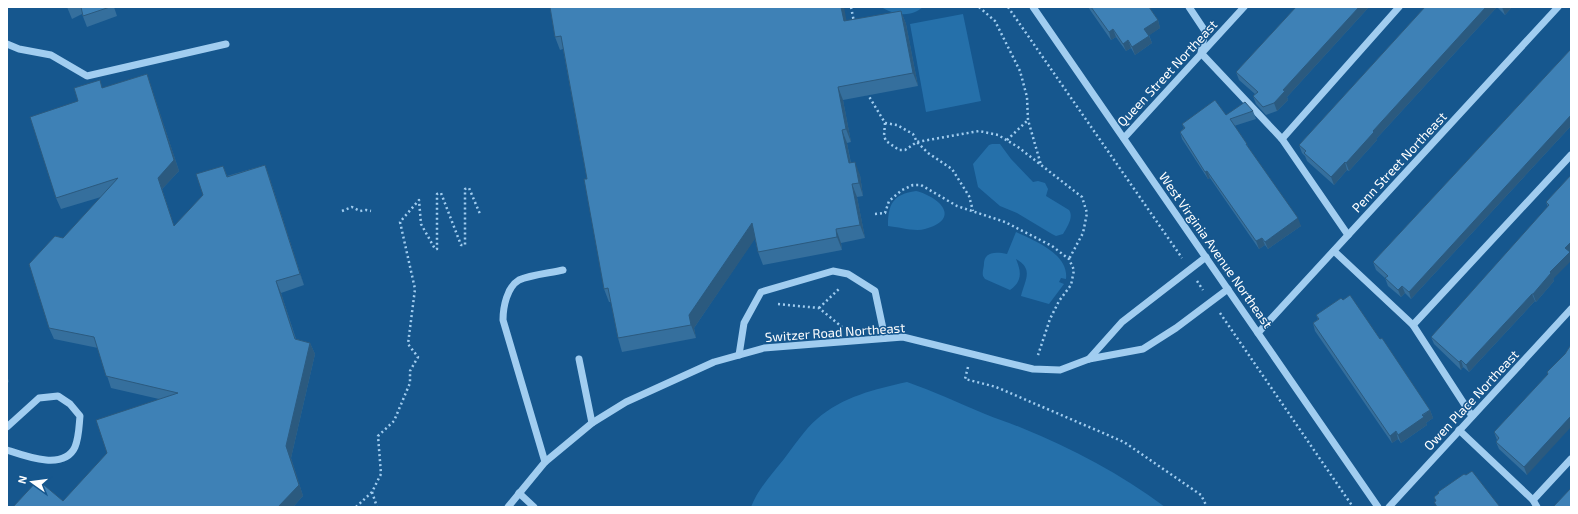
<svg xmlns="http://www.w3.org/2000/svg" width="1578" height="514" font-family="'Exo 2',sans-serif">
<rect width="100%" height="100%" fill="#16578e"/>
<g fill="#2570aa">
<path d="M881,7H923C910,18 895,15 881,7Z"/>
<polygon points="963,14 981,101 926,112 910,24"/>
<path d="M992,144H1000L1011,159L1033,182L1038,181L1045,183L1048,189L1046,196L1069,210C1074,217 1067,227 1063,234L1056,236L1052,234L1017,213L1000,206L978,187L973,164L989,145Z"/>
<path d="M916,191C940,197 962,219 925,229C915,232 899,227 888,226C888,204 893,194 916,191Z"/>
<path d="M1016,232C1035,241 1069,254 1066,279L1061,278L1059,282L1064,284L1049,304L1021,296C1025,280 1034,269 1016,259C1021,271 1023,281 1010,290L985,279L983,276C982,271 984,268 984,263C985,251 997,252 1007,254Z"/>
<path d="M907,382C933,391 959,403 985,414C997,419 1010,423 1022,428C1073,449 1121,474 1165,507H751C758,489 772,474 784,459C793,447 806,428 817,419C842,397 875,389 907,382Z"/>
</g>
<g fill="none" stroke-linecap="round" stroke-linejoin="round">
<g stroke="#a1cdf0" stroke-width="2.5" stroke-dasharray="2 3" stroke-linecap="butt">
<polyline points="851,7 854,22"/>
<polyline points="979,7 995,21 1020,71 1027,97 1028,120 1041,165"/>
<polyline points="1008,7 1182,258"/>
<polyline points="867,93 885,123 897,125 913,134 917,142 928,153 952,169 969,196 973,211"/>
<polyline points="885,123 884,136 886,141 899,150 905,150 917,142 979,131 998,135 1018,147 1082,197 1087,213 1083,233 1069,259"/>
<polyline points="1007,140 1028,120"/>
<polyline points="342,211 352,207 360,211 366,210 371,211"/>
<polyline points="875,214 885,213 889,201 902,190 913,185 921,185 957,206 1005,222 1052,246 1069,259 1074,270 1071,285 1059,301 1050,319 1038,355"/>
<polyline points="1197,281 1203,290"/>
<polyline points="778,304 819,308 842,327"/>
<polyline points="819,308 840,288"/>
<polyline points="1220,313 1353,507"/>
<polyline points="968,367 965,379 996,387 1124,442 1201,495 1207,507"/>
<polyline points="372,492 377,507"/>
<polyline points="356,507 372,492 381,474 378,436 394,421 410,383 410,371 418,357 408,344 415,289 400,222 419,200 421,224 435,249 437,249 437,194 441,193 461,245 465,245 465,189 469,188 480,214"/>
</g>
<g stroke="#a1cdf0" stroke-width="7">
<polyline points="1033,7 1378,507"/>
<polyline points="1189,7 1205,31 1201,53 1282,139 1348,235"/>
<polyline points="7,44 19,49 51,55 87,76 226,44"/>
<polyline points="1124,138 1244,7"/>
<polyline points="1282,139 1399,7"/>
<polyline points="1334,251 1413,325 1472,416"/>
<polyline points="1413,325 1571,155"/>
<polyline points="1258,333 1558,7"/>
<polyline points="739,355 744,323 761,292 833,271 848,274 875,291 885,338"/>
<polyline points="579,359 592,423"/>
<polyline points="1089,359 1122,322 1206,257"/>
<path d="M7,427L39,398L58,396L70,404L80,416C79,426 79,437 75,447C64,471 25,456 7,450"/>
<polyline points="1459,430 1533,500 1537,507"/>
<path d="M545,462L503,320C503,307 507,287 519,280C530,275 550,273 563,270"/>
<polyline points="519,493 534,507"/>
<polyline points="1533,500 1571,459"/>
<polyline points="508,507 545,462 592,423 626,402 714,362 764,348 903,337 1033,369 1060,370 1089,359 1143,349 1176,328 1228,289"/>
<polyline points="1389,507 1571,309"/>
</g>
</g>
<g fill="#356f9d">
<polygon points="67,7 114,7 117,16 87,27 82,14 72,19"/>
<polygon points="550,7 846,21 901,11 906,24 918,86 843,100 851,142 847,143 851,163 860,175 863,196 857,197 865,238 841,243 842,250 763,265 758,252 755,238 694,328 696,338 622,352 618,338 611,302 609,302 604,289 587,179 563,49 560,50 555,37"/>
<polygon points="1088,7 1149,7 1158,20 1160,28 1149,35 1152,43 1135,55 1131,48 1126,51 1116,37 1111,40"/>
<polygon points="1296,7 1369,7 1287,97 1288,100 1277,111 1266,115 1256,104 1253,96 1255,94 1239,80 1236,72"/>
<polygon points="1425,7 1497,7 1377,138 1377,140 1349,171 1347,170 1334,185 1307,161 1305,156 1302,153 1299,145"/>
<polygon points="1497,7 1512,7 1505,15"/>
<polygon points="1571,49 1571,126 1411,299 1405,293 1401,297 1388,286 1385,278 1376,270 1373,262"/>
<polygon points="147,74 179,171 162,189 174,226 203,195 223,166 227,176 265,165 269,176 304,285 281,293 296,339 310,343 315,354 291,458 303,496 293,507 13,507 63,501 159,399 111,388 98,348 54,339 49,328 63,238 101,197 61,209 56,198 103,88"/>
<polygon points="1253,111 1256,119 1234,126 1247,144 1248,148 1301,226 1268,249 1265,245 1259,249 1210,178 1208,179 1182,139 1180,132 1184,128 1182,124 1226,115"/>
<polygon points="1571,175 1570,253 1553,279 1554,281 1536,302 1535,301 1469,372 1463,367 1461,370 1434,344 1431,337 1548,207 1546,202"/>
<polygon points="1316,315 1430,410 1433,418 1426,423 1427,425 1401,443 1398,439 1392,443 1315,331 1313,323 1318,319"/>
<polygon points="1565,354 1527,475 1499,449 1496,442 1497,440 1494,432 1548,375 1547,372"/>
<polygon points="7,375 9,382 7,383"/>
</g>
<g fill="#2b5a7f">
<polygon points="841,7 844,7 849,34 844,21"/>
<polygon points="1359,7 1369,7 1287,97 1288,100 1277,111 1274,103 1283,90"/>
<polygon points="1486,7 1497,7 1377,138 1377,140 1349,171 1346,163 1373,131"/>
<polygon points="1502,7 1512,7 1505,15"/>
<polygon points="901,11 906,24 918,86 913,73"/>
<polygon points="1158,20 1160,28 1147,37 1144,29"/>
<polygon points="1113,29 1116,37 1111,40 1109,32"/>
<polygon points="1149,36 1152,43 1135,55 1132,47"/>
<polygon points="1128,40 1131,48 1126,51 1123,44"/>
<polygon points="147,74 179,171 162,189 158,178"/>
<polygon points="838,87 843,100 851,142 846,129"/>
<polygon points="1571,115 1571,126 1411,299 1409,292"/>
<polygon points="842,130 847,143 853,176 849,163"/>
<polygon points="855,162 860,175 863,196 859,183"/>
<polygon points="1345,162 1347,170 1334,185 1331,177"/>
<polygon points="265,165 269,176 304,285 300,274"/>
<polygon points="1207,171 1210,178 1208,179 1205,172"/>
<polygon points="852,184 857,197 865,238 860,225"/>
<polygon points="1298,218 1301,226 1268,249 1265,242"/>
<polygon points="752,223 757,236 694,328 696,338 691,325 689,315"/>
<polygon points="836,229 841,243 842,250 837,237"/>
<polygon points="1262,238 1265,245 1259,249 1256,241"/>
<polygon points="1571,242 1571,252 1570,253 1571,256 1571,261 1553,279 1554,281 1536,302 1533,294 1550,272 1565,248"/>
<polygon points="276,281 281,293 299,351 295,339"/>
<polygon points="1402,286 1405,293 1401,297 1398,290"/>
<polygon points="1532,294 1535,301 1469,372 1466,365"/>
<polygon points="310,343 315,354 291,458 303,496 293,507 278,507 286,446"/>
<polygon points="1461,360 1463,367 1461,370 1459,362"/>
<polygon points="1430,410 1433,418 1426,423 1427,425 1401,443 1398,435"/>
<polygon points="1571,416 1571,427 1527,475 1524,467"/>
<polygon points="1396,431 1398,439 1392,443 1390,436"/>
</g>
<g fill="#3e81b6" stroke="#2b5a7f">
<polygon points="81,7 110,7 83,16"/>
<polygon points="550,7 841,7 844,21 901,11 913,73 838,87 846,129 842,130 849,163 855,162 859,183 852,184 860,225 836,229 837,237 758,252 752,223 689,315 691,325 618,338 608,288 604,289 584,179 587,179 561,36 555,37"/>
<polygon points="1091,7 1149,7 1158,20 1144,29 1149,36 1132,47 1128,40 1123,44 1113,29 1109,32"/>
<polygon points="1296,7 1359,7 1283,90 1285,91 1274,103 1263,107 1253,96 1258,92 1236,72"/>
<polygon points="1425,7 1486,7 1373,131 1374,132 1346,163 1345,162 1331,177 1304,153 1306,151 1299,145"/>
<polygon points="1571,49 1571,115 1409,292 1402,286 1398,290 1385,278 1388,276 1373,262"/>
<polygon points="147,74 174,160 158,178 174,226 203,195 196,174 223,166 227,177 265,165 300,274 276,281 295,339 310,343 286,446 299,485 278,507 13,507 38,480 63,501 107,453 96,420 178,393 106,376 94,337 49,328 29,264 55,236 63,238 118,178 56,198 30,117 78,101 74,88 100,80 102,88"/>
<polygon points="1215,100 1226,115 1245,102 1253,111 1230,119 1247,144 1246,144 1298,218 1265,242 1262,238 1256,241 1207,171 1205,172 1180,132 1185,128 1182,124"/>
<polygon points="1571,175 1571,242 1565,248 1570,252 1550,272 1551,273 1533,294 1532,294 1466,365 1461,360 1459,362 1431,337 1549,205 1546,202"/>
<polygon points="1350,295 1380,339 1382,338 1430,410 1422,415 1424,417 1398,435 1396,431 1390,436 1313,323 1319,319 1316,315 1341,298 1343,300"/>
<polygon points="1571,345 1571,416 1524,467 1496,442 1499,438 1494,432 1548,374 1547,372 1565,354 1570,346"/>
<polygon points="1472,471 1500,507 1437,507 1434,502 1436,501 1434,497 1439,493 1438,492 1464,474 1466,475"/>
<polygon points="1571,488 1571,507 1555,507 1554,506"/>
</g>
<g text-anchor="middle" stroke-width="3" stroke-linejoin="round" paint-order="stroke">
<g font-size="13" fill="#fff" stroke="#16578e">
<text transform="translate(1167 73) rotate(-47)" y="5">Queen Street Northeast</text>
<text transform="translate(1399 162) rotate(-47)" y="5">Penn Street Northeast</text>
<text transform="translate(1216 250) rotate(55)" y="5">West Virginia Avenue Northeast</text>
<text transform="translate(835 332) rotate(-4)" y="5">Switzer Road Northeast</text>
<text transform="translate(1471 400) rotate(-47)" y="5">Owen Place Northeast</text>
</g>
</g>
<rect width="1578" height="514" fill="none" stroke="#ffffff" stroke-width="16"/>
<g transform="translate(32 482) rotate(284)" stroke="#16578e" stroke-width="3" paint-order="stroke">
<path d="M0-3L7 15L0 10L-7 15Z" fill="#ffffff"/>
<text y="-6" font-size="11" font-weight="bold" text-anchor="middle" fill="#ffffff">N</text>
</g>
</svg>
